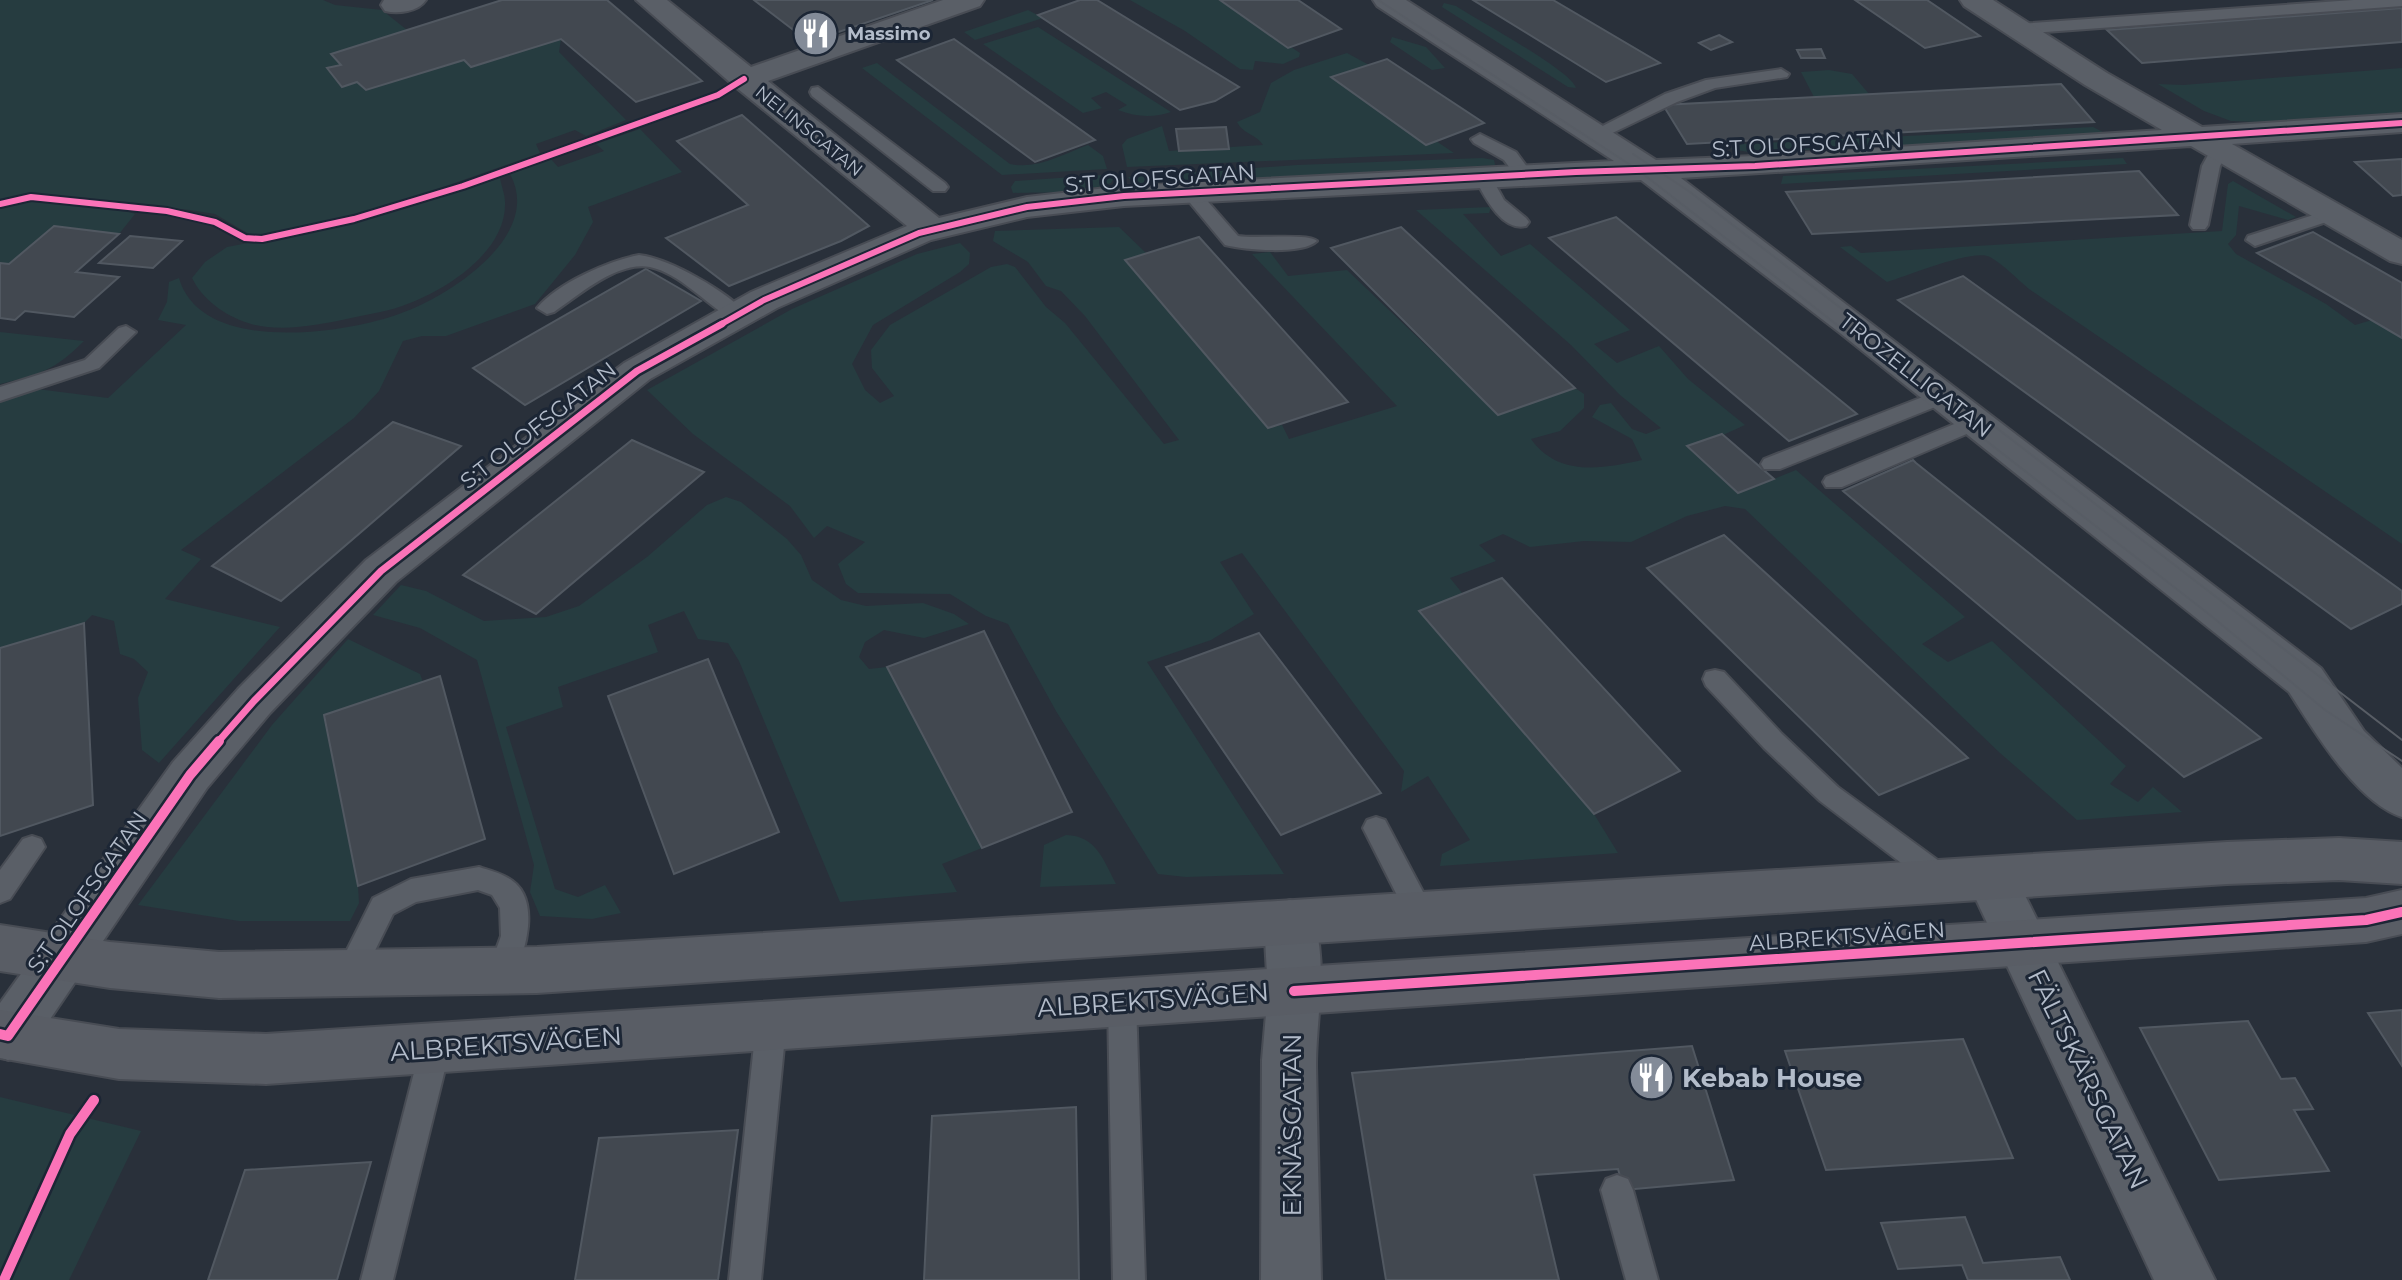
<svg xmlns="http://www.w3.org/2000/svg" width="2402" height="1280" font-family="Montserrat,sans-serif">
<rect width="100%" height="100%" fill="#29303a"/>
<g fill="#263c40">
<polygon points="0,0 323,0 335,5 382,10 407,30 332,55 341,65 327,68 341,87 357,82 366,90 464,60 472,67 561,39 559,52 626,120 586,136 575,130 536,144 540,153 389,206 327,223 270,234 251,235 215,214 190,210 35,193 0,201"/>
<polygon points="1130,0 1220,0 1300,53 1299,57 1283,64 1255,61 1253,70 1240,69 1185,31"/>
<path d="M1444,3L1456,6C1477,20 1571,70 1576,88L1568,87L1442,7Z"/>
<polygon points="1028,10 1043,18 975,40 964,32"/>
<path d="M1038,27L1171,112C1153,118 1136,117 1118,110L1127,105L1106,92L1091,98L1102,108L1083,113L983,44Z"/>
<polygon points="1392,37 1426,47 1445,68 1432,70 1390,42"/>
<path d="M1347,53L1369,65L1332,78L1426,145L1436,141L1454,153L1127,167L1122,145L1127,139L1162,126L1169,151L1263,145C1256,134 1243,134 1237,122L1260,112L1271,83L1294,70Z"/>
<path d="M877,63L1010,164C1037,170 1063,154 1088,145L1103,156L1107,169L1002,175L862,68Z"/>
<polygon points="2402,68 2402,113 2258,122 2231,121 2204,111 2158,84 2183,85"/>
<polygon points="1829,70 1852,74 1869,94 1814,97 1801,72"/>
<polygon points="2093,127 2103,132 2099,137 1832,149 1749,152 1730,149 1742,144"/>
<path d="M640,129L682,172L588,207L593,222L575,255L535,304L446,336H422L403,341L379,391L354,418L181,550L201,559L165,599L280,627L159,763L142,750L138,698L148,672L134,659L120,654L114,621L92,615L84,623L0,648V401L37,389L108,398L186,325L158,320L167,302L169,282L179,278C201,355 343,334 399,314C448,297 544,236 510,174L551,159L558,167L604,151L596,144Z"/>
<polygon points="1482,158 1494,160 1495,165 1135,185 1128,177 1297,165"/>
<polygon points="2123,158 2127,164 1781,184 1783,176"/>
<path d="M1102,175L1113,179L1111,183C1082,194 1044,192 1013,193L1011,187L1015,181Z"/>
<path d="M500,178C501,185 505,194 505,202C507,250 449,288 410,303C391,311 370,314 351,318C320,325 278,333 248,323C224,315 203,300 192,278L205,262L227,247L324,229L406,208Z"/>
<path d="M2233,181L2296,217L2288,220L2239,206L2236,235L2228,244L2236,254L2326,304L2355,325L2372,320L2402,338V544L2029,289C2017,279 2004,265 1990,257C1974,248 1907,276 1887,282L1840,247L1851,246L1861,253L2222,231L2228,184Z"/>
<polygon points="28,200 126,211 135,214 119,234 54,226 9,264 0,263 0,209"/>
<path d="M1491,207L1489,213L1463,214L1501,256L1530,244L1630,330L1594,344L1617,363L1659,346L1688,379L1745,425L1723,435L1774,479L1796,470L1965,617L1922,644L1948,662L1992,641L2126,766L2110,784L2138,802L2153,787L2182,812L2077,820L2000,753L1745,509L1725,506L1687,516L1631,542L1584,541L1530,547L1503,534L1479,545L1496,561L1450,578L1463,594L1420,611L1594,814L1618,853L1440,866L1442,854L1470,840L1428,776L1401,792L1404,771L1242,553L1220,562L1254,614L1211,640L1147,662L1284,874L1186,877L1158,874L1056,711L1008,624L986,616L950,594L858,593L846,584L838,564L865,542L827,526L814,538L790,506L693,434L647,390L792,309L917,254L960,243L970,253L969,264L960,272L873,325L852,364L865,390L880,403L894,396L872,368L871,350L890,325L991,267L1007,264L1015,267L1046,307L1065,323L1164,444L1179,440L1085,316L1061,291L1046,286L1028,262L993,241L995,231L1119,227L1146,253L1268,428L1282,425L1289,439L1397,406L1252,254L1270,252L1288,276L1347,270L1498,414L1575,388L1584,394V408L1560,431L1531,439C1558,477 1602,469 1642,460L1632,439L1592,417L1600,405L1611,403L1632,429L1646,434L1661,428L1620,395L1571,345L1416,210Z"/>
<path d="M0,332L84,341C54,371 40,374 0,384Z"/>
<polygon points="726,497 741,502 787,539 801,555 812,580 841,600 866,606 923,603 954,614 969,624 924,638 884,630 865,642 859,657 869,669 887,667 982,848 942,864 957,892 840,902 739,661 728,643 698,639 684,611 648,625 658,652 558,687 563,707 506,727 555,889 578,897 605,885 621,913 592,919 540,916 530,892 534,865 477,660 420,628 373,615 401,585 426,591 484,621 546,617 579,606 647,557 707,505"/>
<polygon points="348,639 420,674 423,682 324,715 358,886 359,903 350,921 239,921 138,905 272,725"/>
<path d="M1066,835C1096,836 1103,859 1116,884L1040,887L1044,845Z"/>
<polygon points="0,1097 141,1131 69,1280 0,1280"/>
</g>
<g fill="#424850" stroke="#515861" stroke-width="2">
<polygon points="502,0 607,0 702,81 636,102 561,39 471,67 464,60 366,90 357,82 342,87 327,68 341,65 331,54"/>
<polygon points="754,0 933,0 809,42"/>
<polygon points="1080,0 1097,0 1239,87 1215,101 1180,110 1038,15"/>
<polygon points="1220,0 1298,0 1341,29 1288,48"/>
<polygon points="1473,0 1553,0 1660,63 1606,82"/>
<polygon points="1855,0 1927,0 1980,36 1925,48"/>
<polygon points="2402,8 2402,42 2142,63 2107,30"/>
<polygon points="1719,35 1732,42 1711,50 1699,43"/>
<polygon points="954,39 1095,140 1035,162 897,60"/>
<polygon points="1821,49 1825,58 1801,58 1797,50"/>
<polygon points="1387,59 1484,123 1426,145 1331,77"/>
<polygon points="2061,84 2094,122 1687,144 1663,105"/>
<polygon points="742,115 869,226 841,241 729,286 666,238 748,205 677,141"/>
<polygon points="1226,127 1229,149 1179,151 1176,129"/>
<polygon points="2402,159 2402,195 2393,196 2355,162"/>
<polygon points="2139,171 2178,215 1812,234 1786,192"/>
<polygon points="1616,217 1857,414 1789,441 1549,238"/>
<polygon points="54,226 119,234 76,272 119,277 74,317 25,311 15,320 0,318 0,263 9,264"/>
<polygon points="1401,227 1575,388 1498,415 1331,248"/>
<polygon points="2313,232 2402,283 2402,338 2257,253"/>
<polygon points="130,236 182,241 153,268 99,263"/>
<polygon points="1199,237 1348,402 1268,428 1125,260"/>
<polygon points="646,269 701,301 525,405 473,368"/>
<polygon points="1963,276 2402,591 2402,604 2351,629 1898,300"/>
<polygon points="393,422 461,446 281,601 212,566"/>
<polygon points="1722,434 1774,479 1738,493 1687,446"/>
<polygon points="632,440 704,472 536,614 463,575"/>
<polygon points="1913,460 1916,463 2261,738 2184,777 1843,491"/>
<polygon points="1724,535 1968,758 1879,795 1647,568"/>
<polygon points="1502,578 1680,771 1594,814 1419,611"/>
<polygon points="84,623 93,805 0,836 0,648"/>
<polygon points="984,631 1072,812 982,848 887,667"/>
<polygon points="1259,633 1381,793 1281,835 1166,667"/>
<polygon points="708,659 779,832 674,874 608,696"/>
<polygon points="440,676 485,839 358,886 324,715"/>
<polygon points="2402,1010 2402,1066 2368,1013"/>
<polygon points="2248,1021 2281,1079 2295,1078 2313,1109 2294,1110 2329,1171 2219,1180 2140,1028"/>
<polygon points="1963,1039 2013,1158 1826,1170 1785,1051"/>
<polygon points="1692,1046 1734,1180 1624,1190 1618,1169 1534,1175 1559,1280 1386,1280 1352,1073"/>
<polygon points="1076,1107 1079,1280 924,1280 932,1116"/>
<polygon points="738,1130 718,1280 575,1280 599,1138"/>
<polygon points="371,1162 337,1280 208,1280 245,1170"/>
<polygon points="1965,1217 1983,1263 2060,1257 2070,1280 1968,1280 1962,1265 1898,1269 1881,1223"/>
</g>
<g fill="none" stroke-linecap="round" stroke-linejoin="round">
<defs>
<g id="service">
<polygon points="2353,0 2402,0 2402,6 2019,34 2011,29 2019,24"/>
<polygon points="1781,69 1789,74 1787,77 1715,88 1677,102 1602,138 1590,138 1587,134 1665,94 1706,80"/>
<polygon points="818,87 945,183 948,187 945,191 933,191 812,96 810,92 812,88"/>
<polygon points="1480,134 1516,152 1533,175 1530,179 1518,179 1504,160 1474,143 1471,139"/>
<polygon points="2219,145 2228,150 2220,166 2208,225 2205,229 2193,229 2190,225 2202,166 2213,146"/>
<path d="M1483,172L1489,173L1504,200L1526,218L1529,222L1526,226C1501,232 1484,195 1474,177Z"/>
<path d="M1190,187L1196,188L1238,236C1256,239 1309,233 1317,241C1302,255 1246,250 1225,245L1181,192Z"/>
<polygon points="2332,209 2338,210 2341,214 2338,218 2255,246 2246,240 2248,236"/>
<path d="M639,255C669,258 728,292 747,314L737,320L730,318C705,303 679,273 650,267C617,261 579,295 554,312L547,314L537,308C558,283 608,261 639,255Z"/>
<polygon points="126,326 136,332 99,368 0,401 0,387 85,360 119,328"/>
<polygon points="1943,389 1953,396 1950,401 1780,469 1764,469 1761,464 1764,459"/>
<polygon points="1976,415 1983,417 1987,422 1983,427 1842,487 1826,487 1823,482 1826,477"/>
<polygon points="1715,670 1724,672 1782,734 1838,787 1954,872 1958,880 1954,888 1944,891 1934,888 1820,801 1764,748 1706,686 1703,679 1706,672"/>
<polygon points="1376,817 1385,820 1431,907 1435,915 1431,923 1421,927 1411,923 1363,828 1367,820"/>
<polygon points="32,836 41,839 45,847 10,899 0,903 0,870 23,839"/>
<path d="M479,867C489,870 500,873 508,878C543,897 525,954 512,981L502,985L492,981L488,972L501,936L500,908L492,895L478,890L416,902L393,914L359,983L349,987L339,983L335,974L373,898L411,879Z"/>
<polygon points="1122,989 1132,993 1136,1002 1145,1280 1113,1280 1108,1002 1112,993"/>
<polygon points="771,1013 781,1017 786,1026 761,1280 729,1280 756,1026 761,1017"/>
<polygon points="435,1035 445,1039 450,1049 393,1280 361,1280 420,1049 425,1039"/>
<polygon points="1617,1175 1628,1179 1633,1190 1658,1280 1626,1280 1601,1190 1606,1179"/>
</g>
<g id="minor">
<path d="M384,0H426C418,12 398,14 385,11L381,5Z"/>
<path d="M636,0H667L751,67L943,0H984L980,6L768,81L939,218L1027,197L1124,186L1614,161L1377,6L1373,0H1406L1656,160L1755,156L2162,130L2085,85L1964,6L1960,0H1993L2107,73L2202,127L2402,114V132L2232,144L2402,240V264L2390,261L2191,146L1681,178L2321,668L2364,731L2402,768V817C2356,802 2315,732 2289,692L1840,333L1641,180L1124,206L1027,217L931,240L777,308L650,379L396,582L270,713L207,788L27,1053L8,1060L0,1057V1003L173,762L238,689L366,560L624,363L751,292L907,226L733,85Z"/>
<polygon points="1991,857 2009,863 2215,1280 2154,1280 1966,878 1973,863"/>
<path d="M1290,900L1308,906C1331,954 1316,1014 1316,1065C1317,1136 1319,1208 1321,1280H1261L1262,1060L1268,991L1264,922L1272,906Z"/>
</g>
<g id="secondary">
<polygon points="2339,838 2402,842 2402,884 2339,880 2227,884 537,993 219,998 110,988 0,971 0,925 110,942 219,952 537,947 2227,842"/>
<polygon points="2402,890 2402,934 2366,942 266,1084 119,1079 0,1058 0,1010 119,1029 266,1034 2366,898"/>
</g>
</defs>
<use href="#service" stroke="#484c54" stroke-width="4"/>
<use href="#minor" stroke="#484c54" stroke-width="4"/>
<use href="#secondary" stroke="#484c54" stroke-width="4"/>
<use href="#service" fill="#5a5f67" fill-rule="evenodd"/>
<use href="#minor" fill="#5a5f67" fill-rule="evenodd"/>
<use href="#secondary" fill="#595d65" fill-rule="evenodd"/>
<g stroke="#585d65" stroke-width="2">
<polyline points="1378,0 1638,170 2210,615 2325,710 2402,761"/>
<polyline points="1633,154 1690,192 2402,740"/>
</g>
<defs>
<g id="cycleway-far2">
<polyline points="0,204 31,197 167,211 215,222 245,238 262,239 354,219 463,186 718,95 744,79"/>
<polyline points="718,326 764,300 919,233 1027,207 1124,196 1576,172 1755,166 2402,123"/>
</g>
<polyline id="cycleway-far1" points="217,743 254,701 381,571 637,371 722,324"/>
<g id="cycleway">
<polyline points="1294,991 2366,920 2402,912"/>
<polyline points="0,1034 8,1036 190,775 219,741"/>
<polyline points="4,1280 70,1134 94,1100"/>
</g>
</defs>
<use href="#cycleway-far2" stroke="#1c2635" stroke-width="10"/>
<use href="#cycleway-far1" stroke="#1c2635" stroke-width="12"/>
<use href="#cycleway" stroke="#1c2635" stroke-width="15"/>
<use href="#cycleway-far2" stroke="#fb73b8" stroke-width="6"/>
<use href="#cycleway-far1" stroke="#fb73b8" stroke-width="7"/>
<use href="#cycleway" stroke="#fb73b8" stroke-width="10"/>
</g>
<defs>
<symbol id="restaurant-disc" viewBox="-11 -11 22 22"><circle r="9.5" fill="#838b98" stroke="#1c2635"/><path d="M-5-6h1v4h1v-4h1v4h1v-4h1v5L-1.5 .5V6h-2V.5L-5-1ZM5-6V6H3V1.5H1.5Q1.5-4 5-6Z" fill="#fff"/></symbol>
</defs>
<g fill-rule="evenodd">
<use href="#restaurant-disc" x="790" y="8" width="51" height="51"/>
<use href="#restaurant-disc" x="1626" y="1052" width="51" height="51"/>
</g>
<g text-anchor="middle" stroke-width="6" stroke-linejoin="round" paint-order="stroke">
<g font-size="18" font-weight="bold" fill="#b3bcca" stroke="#1c2635" text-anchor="start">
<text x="847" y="40">Massimo</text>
</g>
<g font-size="18" fill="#b3bcca" stroke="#1c2635">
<text transform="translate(809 131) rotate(39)" y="6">NELINSGATAN</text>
</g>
<g font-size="22" fill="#b3bcca" stroke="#1c2635">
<text transform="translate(1807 144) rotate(-3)" y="8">S:T OLOFSGATAN</text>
<text transform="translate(1160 178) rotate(-4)" y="8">S:T OLOFSGATAN</text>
<text transform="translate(1916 375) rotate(38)" y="8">TROZELLIGATAN</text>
<text transform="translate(538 425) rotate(-38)" y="8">S:T OLOFSGATAN</text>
<text transform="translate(87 892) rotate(-55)" y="8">S:T OLOFSGATAN</text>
<text transform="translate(1847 936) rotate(-4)" y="8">ALBREKTSVÄGEN</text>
</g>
<g font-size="26" fill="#b3bcca" stroke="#1c2635">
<text transform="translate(1153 1000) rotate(-4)" y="9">ALBREKTSVÄGEN</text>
<text transform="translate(506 1044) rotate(-4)" y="9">ALBREKTSVÄGEN</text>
<text transform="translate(2088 1079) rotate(64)" y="9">FÄLTSKÄRSGATAN</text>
<text transform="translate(1292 1125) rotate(-90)" y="9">EKNÄSGATAN</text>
</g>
<g font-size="26" font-weight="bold" fill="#b3bcca" stroke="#1c2635" text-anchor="start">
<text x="1682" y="1087">Kebab House</text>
</g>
</g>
</svg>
